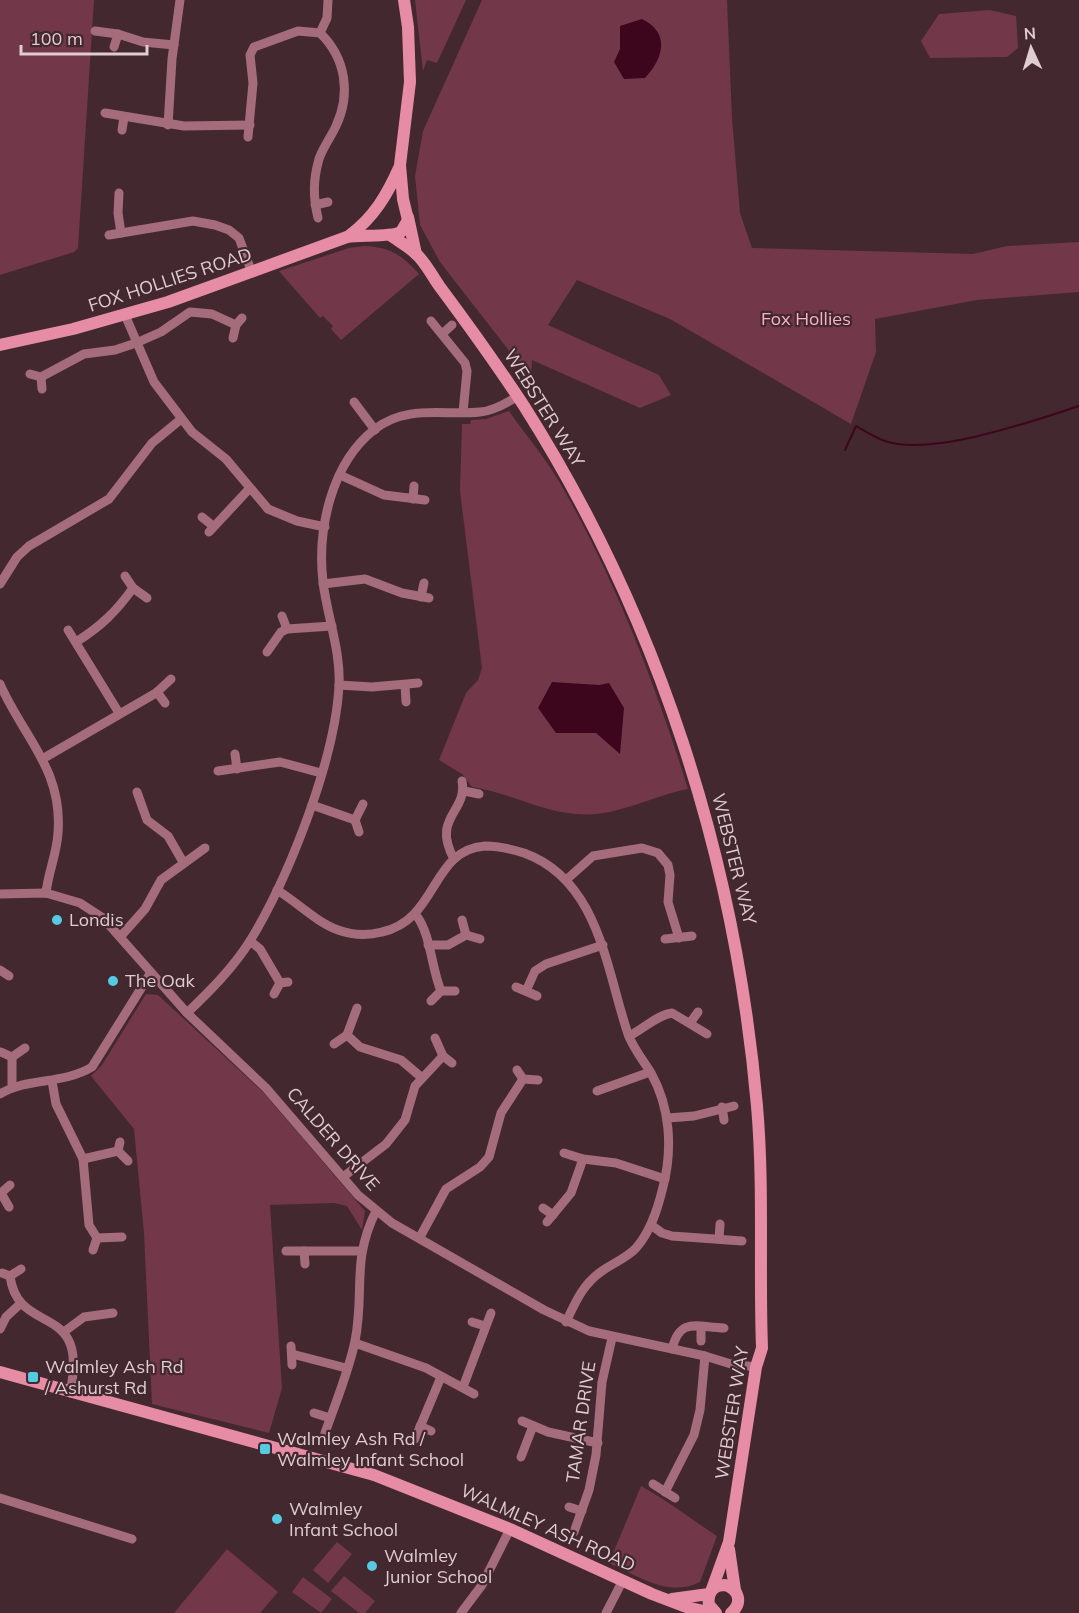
<svg xmlns="http://www.w3.org/2000/svg" width="1079" height="1613" font-family="Mulish,sans-serif">
<rect width="100%" height="100%" fill="#43282f"/>
<g fill="#723749">
<polygon points="0,0 94,0 78,248 74,252 0,275"/>
<polygon points="415,0 466,0 437,63 427,60 423,71"/>
<polygon points="482,0 727,0 732,118 740,213 752,248 973,254 1007,246 1079,242 1079,292 977,300 875,319 876,352 851,424 670,319 577,280 548,325 659,375 671,395 640,408 532,360 531,379 440,262 420,225 415,176 423,131"/>
<polygon points="990,10 1016,16 1018,48 1007,57 930,58 921,41 939,14"/>
<path d="M364,246C390,247 402,255 419,274L341,340L331,329L333,326L323,316L320,318L279,271L349,248Z"/>
<path d="M509,411C527,437 549,462 564,490C617,584 656,686 688,789C651,796 615,818 576,814C539,811 508,792 472,787L462,774L439,760L466,693L478,680L482,668L460,491L462,424H470L471,420L486,419Z"/>
<polygon points="146,994 158,995 263,1092 365,1211 362,1230 347,1206 334,1203 270,1205 282,1388 269,1433 152,1404 144,1233 134,1129 91,1076 102,1065"/>
<path d="M641,1486C668,1501 691,1519 717,1536L700,1582C669,1598 638,1576 609,1563Z"/>
<polygon points="337,1542 352,1554 328,1583 313,1570"/>
<polygon points="227,1549 278,1592 260,1613 174,1613"/>
<polygon points="344,1576 375,1601 365,1613 359,1613 331,1591"/>
<polygon points="303,1577 332,1599 321,1613 292,1592"/>
</g>
<g fill="#3d061c">
<path d="M642,19C671,33 663,59 645,78L624,79L614,62L620,49V26Z"/>
<polygon points="552,682 599,685 609,683 624,708 620,754 596,733 556,733 538,708"/>
</g>
<g fill="none" stroke-linecap="round" stroke-linejoin="round">
<path stroke="#3d061c" stroke-width="2" d="M845,450L856,426C865,431 875,438 885,441C931,457 1033,421 1079,406"/>
<g stroke="#a56c7b" stroke-width="9">
<polyline points="95,31 118,34 114,47"/>
<polyline points="320,33 327,18 328,0"/>
<polyline points="118,34 143,42 174,45"/>
<polyline points="105,113 184,126 250,125"/>
<polyline points="168,125 172,59 180,0"/>
<polyline points="122,130 124,117"/>
<polyline points="248,137 253,83 250,55 254,47 298,31 320,33"/>
<polyline points="119,193 118,213 121,233"/>
<polyline points="315,205 328,202"/>
<path d="M318,218C313,197 313,180 319,159C323,147 331,137 336,126C351,94 346,58 320,33"/>
<polyline points="109,235 193,221 215,225 229,230 239,238 252,273"/>
<polyline points="125,315 154,382 192,432 226,459 268,509 297,521 325,527"/>
<polyline points="431,321 465,363 467,371 463,412"/>
<polyline points="442,334 452,325"/>
<polyline points="233,338 236,325 242,318"/>
<polyline points="30,374 41,377 42,389"/>
<polyline points="41,377 84,354 115,350 136,343 161,332 190,312 212,314 236,325"/>
<polyline points="354,402 375,430"/>
<polyline points="340,475 384,495 425,500"/>
<polyline points="413,499 414,486"/>
<polyline points="202,517 213,526"/>
<polyline points="209,532 249,489"/>
<polyline points="125,576 133,588 147,598"/>
<polyline points="0,584 17,557 29,546 109,499 152,443 180,420"/>
<polyline points="323,584 365,579 402,593 429,598"/>
<polyline points="421,597 424,583"/>
<polyline points="282,616 287,629"/>
<polyline points="68,630 119,713"/>
<path d="M76,642C100,627 116,612 133,588"/>
<polyline points="267,652 281,632 287,629 332,626"/>
<path d="M0,684C23,737 63,769 58,833C57,853 48,873 46,893"/>
<polyline points="339,685 372,687 418,683"/>
<polyline points="405,685 406,702"/>
<polyline points="157,692 165,703"/>
<polyline points="235,754 237,769"/>
<polyline points="44,758 156,693 171,679"/>
<polyline points="218,771 280,762 321,773"/>
<polyline points="464,791 479,794"/>
<polyline points="137,792 147,820 168,836 183,862"/>
<polyline points="312,805 355,820"/>
<polyline points="359,832 355,820 363,804"/>
<path d="M454,859C431,817 468,812 462,781"/>
<polyline points="566,880 593,856 642,848 658,853 668,865 670,875 668,902 679,938"/>
<path d="M277,890C297,902 316,922 338,930C352,935 367,936 382,932C439,919 430,850 485,846C499,846 511,849 524,853C599,880 606,969 628,1034C633,1048 643,1060 651,1073C670,1107 673,1148 663,1187C658,1208 651,1231 636,1248C627,1258 613,1263 602,1271C583,1284 576,1301 566,1322"/>
<polyline points="0,894 46,893 80,903 103,918 187,1013 266,1088 358,1195 392,1223 544,1310 589,1331 705,1356 731,1364 756,1367"/>
<path d="M416,915C431,934 431,967 441,991"/>
<polyline points="462,920 466,935 480,939"/>
<polyline points="121,936 145,909 161,880 205,848"/>
<polyline points="665,939 692,936"/>
<polyline points="250,941 260,949 280,983"/>
<polyline points="428,945 448,945 466,935"/>
<polyline points="0,970 9,976"/>
<polyline points="516,987 537,996"/>
<polyline points="526,991 535,971 546,964 603,945"/>
<polyline points="274,994 280,983 288,982"/>
<polyline points="431,1001 441,991 455,991"/>
<path d="M187,1013C210,991 233,968 250,941C289,877 335,760 339,686C341,651 327,616 323,582C317,530 331,463 375,429C408,404 443,416 480,412C493,411 507,403 518,396"/>
<polyline points="690,1023 698,1012"/>
<polyline points="347,1035 357,1008"/>
<path d="M629,1036C642,1030 657,1015 672,1013L707,1034"/>
<polyline points="435,1038 443,1056 452,1063"/>
<polyline points="334,1044 347,1035 360,1047 401,1060 421,1077"/>
<polyline points="1,1052 12,1057 25,1048"/>
<polyline points="12,1057 12,1088"/>
<polyline points="517,1070 523,1079 538,1080"/>
<polyline points="52,1081 56,1104 83,1159 89,1225 97,1238 122,1237"/>
<polyline points="597,1091 650,1072"/>
<path d="M0,1094C28,1077 62,1085 92,1067L150,974"/>
<polyline points="722,1107 724,1120"/>
<polyline points="668,1118 694,1116 734,1106"/>
<polyline points="120,1142 118,1151 128,1161"/>
<polyline points="564,1153 583,1159 616,1163 665,1179"/>
<polyline points="83,1159 118,1151"/>
<polyline points="343,1177 386,1144 405,1120 415,1086 443,1056"/>
<polyline points="9,1207 1,1193 10,1185"/>
<polyline points="543,1208 553,1215"/>
<polyline points="547,1222 571,1193 583,1159"/>
<polyline points="651,1225 662,1233 672,1236 742,1241"/>
<polyline points="420,1237 446,1189 480,1167 489,1157 501,1113 523,1079"/>
<polyline points="719,1239 720,1224"/>
<polyline points="93,1250 97,1238"/>
<polyline points="286,1251 360,1251"/>
<polyline points="304,1251 305,1264"/>
<polyline points="2,1273 10,1276 21,1269"/>
<path d="M10,1276C18,1338 90,1299 70,1393"/>
<polyline points="472,1322 485,1326"/>
<polyline points="0,1329 6,1317 20,1304"/>
<polyline points="65,1331 84,1317 113,1313"/>
<polyline points="701,1341 701,1327"/>
<polyline points="355,1343 426,1368 474,1394"/>
<polyline points="291,1346 292,1365"/>
<path d="M672,1349C680,1317 696,1327 724,1328"/>
<polyline points="292,1354 346,1368"/>
<polyline points="463,1387 491,1313"/>
<polyline points="314,1413 330,1418"/>
<polyline points="522,1421 548,1432 598,1443"/>
<polyline points="420,1426 431,1431"/>
<path d="M325,1433C335,1404 349,1371 355,1341C365,1291 351,1261 376,1211"/>
<polyline points="415,1439 441,1377"/>
<polyline points="521,1457 533,1426"/>
<polyline points="653,1484 675,1498"/>
<polyline points="665,1492 694,1435 700,1410 705,1356"/>
<polyline points="0,1498 132,1539"/>
<polyline points="569,1507 582,1511"/>
<polyline points="574,1532 589,1490 596,1455 602,1382 612,1338"/>
<polyline points="461,1613 482,1585 510,1529"/>
<polyline points="606,1613 623,1580"/>
</g>
<g stroke="#e78ca5" stroke-width="12">
<polyline points="408,217 416,254"/>
<path d="M350,235C374,217 387,195 399,168"/>
<path d="M390,235C398,241 408,246 415,253C425,261 432,276 440,287C469,326 497,365 524,406C658,617 735,857 757,1106C764,1186 759,1267 762,1348L756,1367L729,1542L712,1589"/>
<path d="M0,345L73,329L168,302L347,237C362,235 391,237 401,232L408,220L403,199L400,165L410,82L408,27L404,0"/>
<polyline points="0,1372 374,1475 510,1529 652,1594 686,1607 713,1613"/>
<polyline points="729,1549 735,1590"/>
<polyline points="672,1599 709,1594"/>
<path d="M716,1613L709,1605C707,1593 713,1585 725,1585C739,1589 743,1603 731,1613"/>
</g>
</g>
<g fill="#55cae0" stroke="#43282f" stroke-width="2">
<circle cx="57" cy="920" r="6"/>
<circle cx="113" cy="981" r="6"/>
<rect x="27" y="1371" width="12" height="12" rx="3"/>
<rect x="259" y="1443" width="12" height="12" rx="3"/>
<circle cx="277" cy="1519" r="6"/>
<circle cx="372" cy="1566" r="6"/>
</g>
<g text-anchor="middle" stroke-width="4.5" stroke-linejoin="round" paint-order="stroke">
<g font-size="18" fill="#dfcdd1" stroke="#43282f">
<text transform="translate(170 280) rotate(-18)" y="6">FOX HOLLIES ROAD</text>
<text transform="translate(544 408) rotate(58)" y="6">WEBSTER WAY</text>
<text transform="translate(734 859) rotate(76)" y="6">WEBSTER WAY</text>
<text transform="translate(333 1139) rotate(49)" y="6">CALDER DRIVE</text>
<text transform="translate(732 1413) rotate(-81)" y="6">WEBSTER WAY</text>
<text transform="translate(581 1422) rotate(-82)" y="6">TAMAR DRIVE</text>
<text transform="translate(548 1528) rotate(24)" y="6">WALMLEY ASH ROAD</text>
</g>
<g font-size="18" fill="#f6b1c3" stroke="#43282f">
<text x="806" y="325">Fox Hollies</text>
</g>
<g font-size="18" fill="#dfcdd1" stroke="#43282f" text-anchor="start">
<text x="69" y="926">Londis</text>
<text x="125" y="987">The Oak</text>
<text x="45" y="1373">Walmley Ash Rd<tspan x="45" dy="21">/ Ashurst Rd</tspan></text>
<text x="277" y="1445">Walmley Ash Rd /<tspan x="277" dy="21">Walmley Infant School</tspan></text>
<text x="289" y="1515">Walmley<tspan x="289" dy="21">Infant School</tspan></text>
<text x="384" y="1562">Walmley<tspan x="384" dy="21">Junior School</tspan></text>
</g>
</g>
<g transform="translate(1031 48) rotate(356)" stroke="#43282f" stroke-width="4.5" paint-order="stroke">
<path d="M0-4.5L10 22L0 15L-10 22Z" fill="#dfcdd1"/>
<text y="-9" font-size="16" font-weight="bold" text-anchor="middle" fill="#dfcdd1">N</text>
</g>
<path d="M21 45v9h126v-9" fill="none" stroke="#dfcdd1" stroke-width="3"/>
<text x="30" y="45" font-size="18" fill="#dfcdd1" stroke="#43282f" stroke-width="4.5" paint-order="stroke">100 m</text>
</svg>
